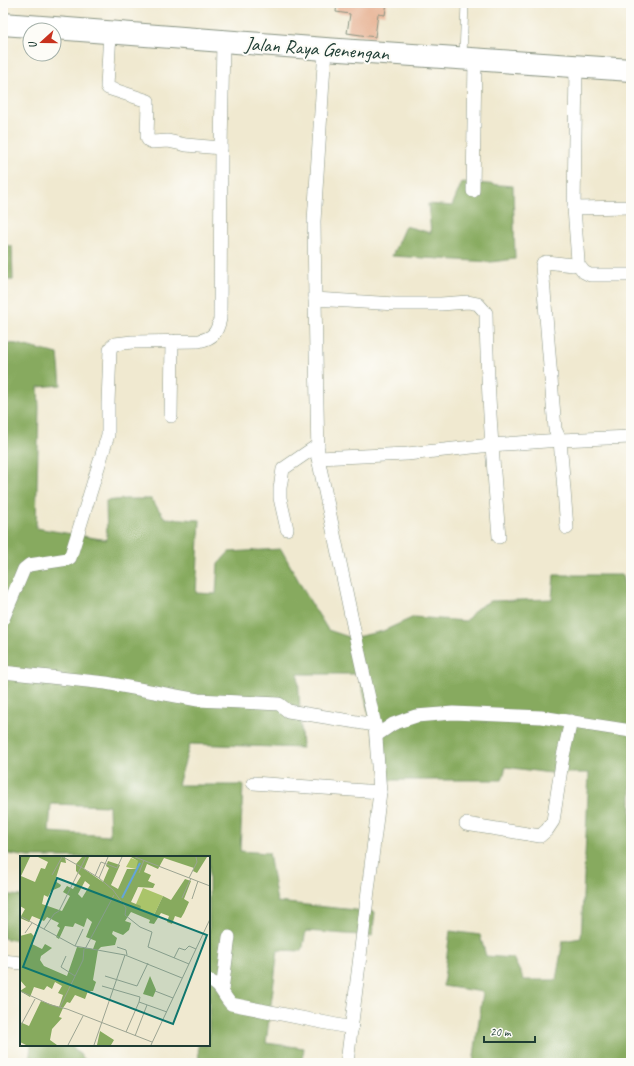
<svg xmlns="http://www.w3.org/2000/svg" width="634" height="1066" font-family="Caveat,sans-serif">
<rect width="100%" height="100%" fill="#fdfcf7"/>
<filter id="ink" filterUnits="userSpaceOnUse"><feTurbulence type="fractalNoise" baseFrequency=".025" numOctaves="2"/><feDisplacementMap in="SourceGraphic" scale="8" xChannelSelector="R" yChannelSelector="G"/><feConvolveMatrix kernelMatrix="1 2 1 2 8 2 1 2 1" color-interpolation-filters="sRGB"/></filter>
<filter id="wash" filterUnits="userSpaceOnUse"><feTurbulence type="fractalNoise" baseFrequency=".012" numOctaves="4" result="noise"/><feDisplacementMap in="SourceGraphic" scale="16" xChannelSelector="R" yChannelSelector="G"/><feGaussianBlur stdDeviation="0.9" result="paint"/><feColorMatrix in="noise" values="0 0 0 0 0 0 0 0 0 0 0 0 0 0 0 0 0 1.4 0 .05"/><feComposite in="paint" operator="in"/></filter>
<g filter="url(#wash)">
<rect width="100%" height="100%" fill="#f0e9d0"/>
<g fill="#87aa5e" stroke="#537449" fill-rule="evenodd">
<polygon points="462,182 513,186 515,259 491,262 392,256 405,226 431,233 428,204 452,206"/>
<polygon points="3,245 12,246 13,280 3,280"/>
<path d="M3,343L17,344L58,354L61,385L38,387L39,407L36,528L107,540L106,501L125,499H151L165,518L200,520L196,593L216,594L218,564L229,552L281,549L307,596L328,630L352,638L383,631L414,617L466,621L476,609L490,601L552,599L554,575H622L628,604H631V1063H473L483,992L443,986L450,931L480,935L486,956L513,958L524,980H556L563,941L581,938L589,773H550L506,767L502,780H385L359,674H298L302,748L190,744L178,785H243L240,851L269,853L277,902L375,912L372,936L306,931L302,951L278,950L266,1043L304,1048L302,1063H199L198,1045H209V857H28L3,853ZM51,804L109,806L110,836L49,832Z"/>
<polygon points="3,894 21,896 21,942 3,938"/>
<polygon points="31,1045 71,1045 88,1063 29,1063"/>
</g>
<g id="blocks">
<polygon fill="#e6b091" points="337,3 387,3 385,15 378,14 375,37 347,33 350,14 336,12"/>
</g>
</g>
<g filter="url(#ink)">
<use href="#blocks" fill-opacity="0" stroke="#889382" stroke-width="1"/>
<g fill="none" stroke-linecap="round" stroke-linejoin="round">
<defs>
<polyline id="service" points="463,56 465,3"/>
<g id="minor">
<polyline points="110,32 107,86 108,88 148,101 148,104 147,136 148,140 152,142 168,141 186,145 221,148"/>
<polyline points="325,49 314,221 315,299 318,458 357,644 375,725 380,792 347,1063"/>
<polyline points="473,191 475,59"/>
<polyline points="574,208 631,207"/>
<polyline points="577,263 584,272 590,275 631,275"/>
<path d="M315,299L395,304H441L468,302L478,304L486,313C487,388 493,462 499,537"/>
<polyline points="171,416 172,341"/>
<polyline points="318,458 407,454 491,445 560,440 631,437"/>
<polyline points="567,528 560,440 555,429 542,266 543,263 546,262 573,265 577,263 578,261 574,208 576,66"/>
<polyline points="287,529 280,498 280,488 283,469 318,445"/>
<path d="M3,619L24,569L29,565L68,559L70,558L71,555L108,435V403L110,350L112,346L115,344L132,342L199,341C213,338 217,333 220,319L221,148L223,41"/>
<polyline points="3,672 106,683 198,700 279,704 288,711 375,725"/>
<polyline points="377,735 393,724 404,720 416,716 453,713 541,717 631,731"/>
<polyline points="253,783 380,792"/>
<polyline points="466,824 540,836 547,830 553,821 563,756 571,721"/>
<polyline points="3,961 21,963"/>
<path d="M209,981C221,984 223,996 231,1004L352,1028"/>
<polyline points="222,990 229,937"/>
</g>
<polyline id="trunk" points="3,24 325,49 631,70"/>
</defs>
<use href="#service" stroke="#889382" stroke-width="8"/>
<use href="#minor" stroke="#889382" stroke-width="14"/>
<use href="#trunk" stroke="#889382" stroke-width="24"/>
<use href="#service" stroke="#fff" stroke-width="7"/>
<use href="#minor" stroke="#fff" stroke-width="13"/>
<use href="#trunk" stroke="#fff" stroke-width="22"/>
</g>
</g>
<g text-anchor="middle" stroke-width="4" stroke-linejoin="round" paint-order="stroke">
<g font-size="20" fill="#1f3d34" stroke="#fdfcf7">
<text transform="translate(317 48) rotate(4)" y="7">Jalan Raya Genengan</text>
</g>
</g>
<g transform="translate(20 856)">
<rect width="190" height="190" fill="#f0e9d0"/>
<path d="M111,2L119,5L116,13L106,11ZM123,32L143,40L134,59L120,54L116,48Z" fill="#aac46a"/>
<path d="M0,1H10L1,20L15,26L21,12L25,13L28,6L18,1H45L46,7L41,6L35,25L41,29L40,31L31,35L28,41L24,39L22,48L42,55L50,40L43,36L47,30L53,33L61,20L56,15V8L62,1H69L64,13L83,26L89,12L86,10L88,5L100,9L91,29L98,33L107,13H116L118,5L111,1H187L177,17L173,15L174,12L144,2L138,13L127,8L124,16L131,19L128,25L135,28L133,32L118,31L111,46L121,50L120,54L134,59L143,40L151,44L165,23L171,25L164,43L169,46L164,57L161,62L155,60L152,68L147,66L149,60L141,57L134,68L129,67L130,64L111,56L105,65L111,67L109,74L103,79L93,75L92,78L97,82L95,89L81,91L78,94L73,124L76,126L73,135H68L65,143L55,139L50,147L47,146L43,152L39,161L42,162L32,173L30,184L37,189H6L0,186V166L9,170L21,145L39,151L43,139L38,137L42,130L35,126L32,133L27,130L24,134L14,131L10,141L0,135L6,131L0,124V80L11,77L14,80L12,88L22,93L25,88L32,92L21,100L20,104L24,110L47,120L57,91L73,93L76,85L66,81L72,66L67,62L64,71L55,67L53,71L45,70L39,83L36,81L40,72L37,70L39,67L27,61L24,65L12,60L9,66L0,62L5,53L0,50ZM65,25L70,29L62,42L58,38ZM130,120L136,134L133,141L123,138ZM80,175L94,184L91,189H77Z" fill="#87aa5e" fill-rule="evenodd"/>
<path fill="none" stroke="#64a5d8" stroke-width="2" d="M102,42L120,7"/>
<path fill="none" stroke="#9ca492" stroke-width="1" d="M66,1L61,11L79,22M88,1L79,22L93,34L106,52L105,59L120,71L132,76L128,91L169,108M115,1L190,30M119,17L124,4M32,19L42,1M75,20L81,6L97,12L102,1M169,22L177,6L176,1M162,42L171,22M172,43L178,25M0,60L55,90L105,99L162,122M24,73L34,58L39,55L61,11L43,1M5,77L12,67M55,90L63,73M97,91L106,94L107,99M65,93L94,39M46,100L41,111L55,120M154,102L159,92L165,94L169,90L176,93M85,120L117,130L128,107M82,130L120,141L119,146L147,156M0,135L31,149L47,153L132,186M135,135L153,142M40,151L63,104L64,93M0,171L15,143M106,176L119,146M115,180L127,149M48,189L63,160M74,189L105,99M131,189L190,63"/>
<path fill="#0f766e" fill-opacity="0.15" stroke="#0f766e" stroke-width="2" d="M37,22L187,79L153,168L3,111Z"/>
<rect width="190" height="190" fill="none" stroke="#1f3d34" stroke-width="2"/>
</g>
<rect width="634" height="1066" fill="none" stroke="#fdfcf7" stroke-width="16"/>
<g transform="translate(42 42) rotate(249)"><circle r="19" fill="#fdfcf7" stroke="#a4b0a9"/>
<path d="M0-3L7 15L0 10L-7 15Z" fill="#c8321e"/>
<text y="-6" font-size="11" font-weight="bold" text-anchor="middle" fill="#1f3d34">U</text>
</g>
<path d="M484 1036v6h51v-6" fill="none" stroke="#1f3d34" stroke-width="2"/>
<text x="490" y="1036" font-size="12" fill="#1f3d34" stroke="#fdfcf7" stroke-width="3" paint-order="stroke">20 m</text>
</svg>
